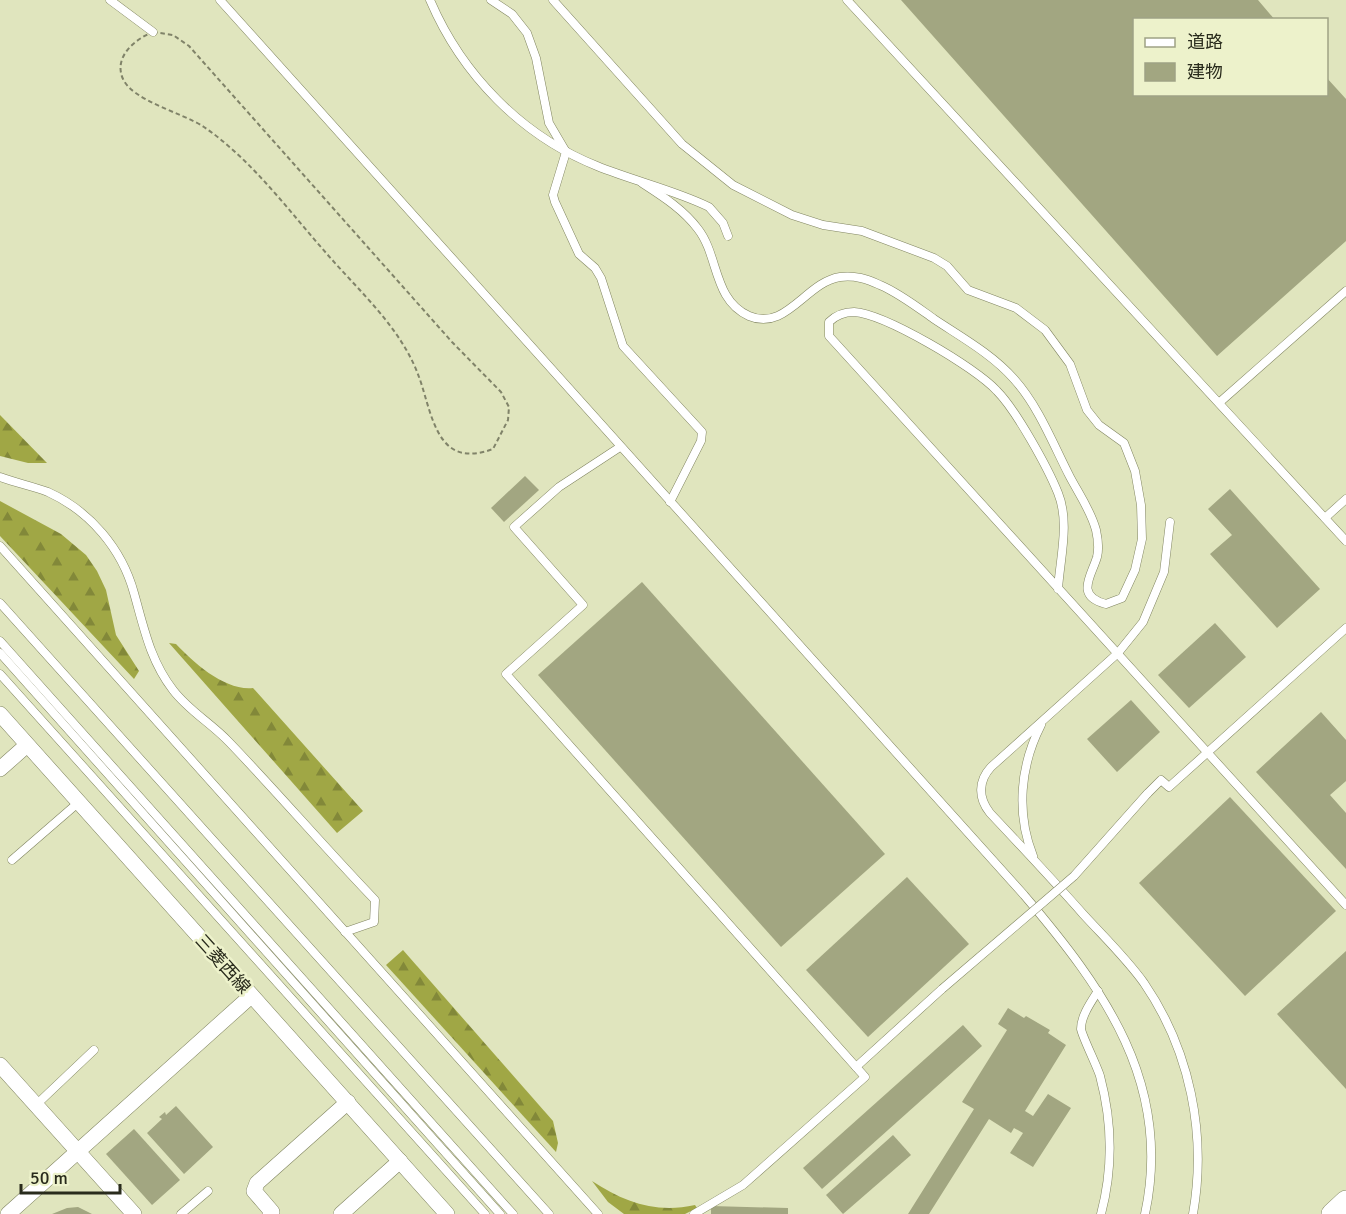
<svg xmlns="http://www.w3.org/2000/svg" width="1346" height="1214" font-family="Signika,'Noto Sans JP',sans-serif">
<defs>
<pattern id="forest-firs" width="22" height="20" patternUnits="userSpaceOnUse" patternTransform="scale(1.5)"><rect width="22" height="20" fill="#a0a745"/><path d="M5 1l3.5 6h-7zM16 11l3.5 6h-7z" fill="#828839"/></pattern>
</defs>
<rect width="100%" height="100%" fill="#e0e5be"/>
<g fill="url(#forest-firs)">
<polygon points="0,415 47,463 28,463 0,456"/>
<polygon points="0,501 61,534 86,555 97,571 106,590 116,635 139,671 134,679 0,536"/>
<path d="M169,643L176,644C194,663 225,691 253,688L363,811L337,833Z"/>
<polygon points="403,950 553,1121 558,1143 556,1152 386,965"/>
<path d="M592,1181C624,1202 656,1214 695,1205L697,1208L685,1214H624L608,1202Z"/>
</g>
<g fill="#a2a681">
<polygon points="901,0 1258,0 1275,20 1134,20 1134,94 1326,94 1326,77 1346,99 1346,241 1217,356"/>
<polygon points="525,476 539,490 504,522 491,508"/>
<polygon points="1230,489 1320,589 1277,628 1210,554 1232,535 1208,509"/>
<polygon points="642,582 885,854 781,947 538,675"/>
<polygon points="1215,623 1246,657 1189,708 1158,675"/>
<polygon points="1131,700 1160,732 1117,772 1087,739"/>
<polygon points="1321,712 1346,740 1346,781 1330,795 1346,813 1346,869 1256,772"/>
<polygon points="1230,797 1336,911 1245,996 1139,883"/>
<polygon points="907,877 969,944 868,1037 806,970"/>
<polygon points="1346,951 1346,1089 1277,1014"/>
<polygon points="1008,1008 1024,1018 1026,1016 1050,1030 1048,1033 1066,1045 1025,1111 1033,1116 1048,1094 1071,1108 1033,1167 1010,1153 1023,1133 1014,1128 1011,1133 989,1119 929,1214 908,1214 974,1109 962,1102 1007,1030 998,1024"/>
<polygon points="963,1025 982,1046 822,1189 803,1168"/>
<polygon points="176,1106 213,1147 184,1174 147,1133 162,1119 159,1117 165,1112 166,1115"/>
<polygon points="134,1129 180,1180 152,1205 106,1154"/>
<polygon points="893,1135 911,1155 843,1214 826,1195"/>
<polygon points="711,1206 788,1208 788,1214 711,1214"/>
<polygon points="78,1207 92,1214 52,1214 67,1208"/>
</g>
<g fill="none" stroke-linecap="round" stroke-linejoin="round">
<defs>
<g id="lane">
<polyline points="110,0 153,32"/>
<path d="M220,0L1024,895C1104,989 1173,1084 1145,1214"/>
<path d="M430,0C462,75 522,136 597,166C634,181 674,190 709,207L723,223L728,236"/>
<polyline points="491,0 512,14 527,33 536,58 549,123 566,152 553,195 555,202 579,254 595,268 601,278 623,346 702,432 701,441 670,502"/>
<path d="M553,0L682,144L733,185L792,215L823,225L862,231L934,258L947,266L968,290L1016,308L1045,330L1070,364L1087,410L1099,425L1124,443L1135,471L1141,505L1142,539L1135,570L1122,598L1106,604C1074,596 1092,575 1097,557C1099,549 1098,539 1096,530C1091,511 1079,494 1070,477C1053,444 1039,407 1014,379C992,354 961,337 934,319C917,307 899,293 880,285C867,279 855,275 840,277C806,282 786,332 749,316C713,300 719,256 698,229C683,209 662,196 642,183"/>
<polyline points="847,0 1346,541"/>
<polyline points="1220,402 1346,291"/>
<polyline points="620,447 559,487 514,527 583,605 506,674 865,1077 743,1185 694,1214"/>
<path d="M0,477C16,483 32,486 48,492C90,511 122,549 134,593C144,628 150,660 173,690C189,711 211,723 229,742C279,794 325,848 375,900L374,922L345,932"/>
<polyline points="1325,518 1346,499"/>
<path d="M1170,522L1164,572L1143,622L1118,653L991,767C978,781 978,798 990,813C1022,847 1053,880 1083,914C1104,937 1126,958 1144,983C1190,1050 1207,1134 1193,1214"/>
<polyline points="0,546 598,1214"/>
<path d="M1058,589C1060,559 1070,522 1058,493C1048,468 1016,410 997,391C975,367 885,314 854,312C843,312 836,315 829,322V336C1001,526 1173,716 1346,905"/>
<polyline points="0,603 549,1214"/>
<polyline points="0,641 513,1214"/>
<polyline points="0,653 500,1214"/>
<polyline points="0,674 485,1214"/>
<polyline points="1147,794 1161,780 1169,787 1346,628"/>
<path d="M1033,856C1016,813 1020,766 1041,725"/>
<polyline points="12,860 79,802"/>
<path d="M1098,991C1091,1002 1081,1016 1081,1029C1082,1036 1097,1066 1100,1076C1112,1121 1113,1169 1101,1214"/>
<polyline points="856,1067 942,989"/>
<polyline points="36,1105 94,1050"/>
<polyline points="181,1214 208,1191"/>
</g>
<g id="street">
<polyline points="0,714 447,1214"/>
<polyline points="0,769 27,745"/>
<polyline points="0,1065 134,1214"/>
<polyline points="8,1214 251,996"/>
<polyline points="270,1214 272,1212 254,1191 257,1183 348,1102"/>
<polyline points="341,1214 400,1161"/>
</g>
<polyline id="secondary" points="1332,1214 1346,1201"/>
</defs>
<use href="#lane" stroke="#818561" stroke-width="9"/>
<use href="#street" stroke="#818561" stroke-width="16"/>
<use href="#secondary" stroke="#818561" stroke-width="22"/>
<path stroke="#808369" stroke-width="2" stroke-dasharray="4.5 3" stroke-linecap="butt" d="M153,32L173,35L189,46L452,342L501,392L509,407L508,420L493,449C479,454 463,457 450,447C432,433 427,398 419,377C402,329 360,292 327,254C289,211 252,160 204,127C183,113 133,101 123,79C113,57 135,39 153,32Z"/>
<use href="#lane" stroke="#fff" stroke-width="8"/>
<use href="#street" stroke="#fff" stroke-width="15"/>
<use href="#secondary" stroke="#fff" stroke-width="21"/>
<defs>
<polyline id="lane-bridge" points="942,989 1074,876 1147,794"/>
</defs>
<use href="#lane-bridge" stroke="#818561" stroke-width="9" stroke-linecap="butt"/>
<use href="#lane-bridge" stroke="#fff" stroke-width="8"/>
</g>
<g text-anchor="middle" stroke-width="5" stroke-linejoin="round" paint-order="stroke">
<g font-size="18" fill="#292b1c" stroke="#edf2cb">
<text transform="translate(223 964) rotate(48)" y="6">三菱西線</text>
</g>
</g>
<rect x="1133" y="18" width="195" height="78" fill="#edf2cb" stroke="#9fa285" stroke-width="1.5"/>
<rect x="1145" y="38" width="30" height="9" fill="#ffffff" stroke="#9fa285" stroke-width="1.5"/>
<text x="1187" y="48" font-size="18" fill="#292b1c">道路</text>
<rect x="1145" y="63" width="30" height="18" fill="#a2a681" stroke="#9fa285" stroke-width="1.5"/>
<text x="1187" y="78" font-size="18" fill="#292b1c">建物</text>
<path d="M21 1184v9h99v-9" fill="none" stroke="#292b1c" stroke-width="3"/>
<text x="30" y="1184" font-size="18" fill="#292b1c" stroke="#edf2cb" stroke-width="4.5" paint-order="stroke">50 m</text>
</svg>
